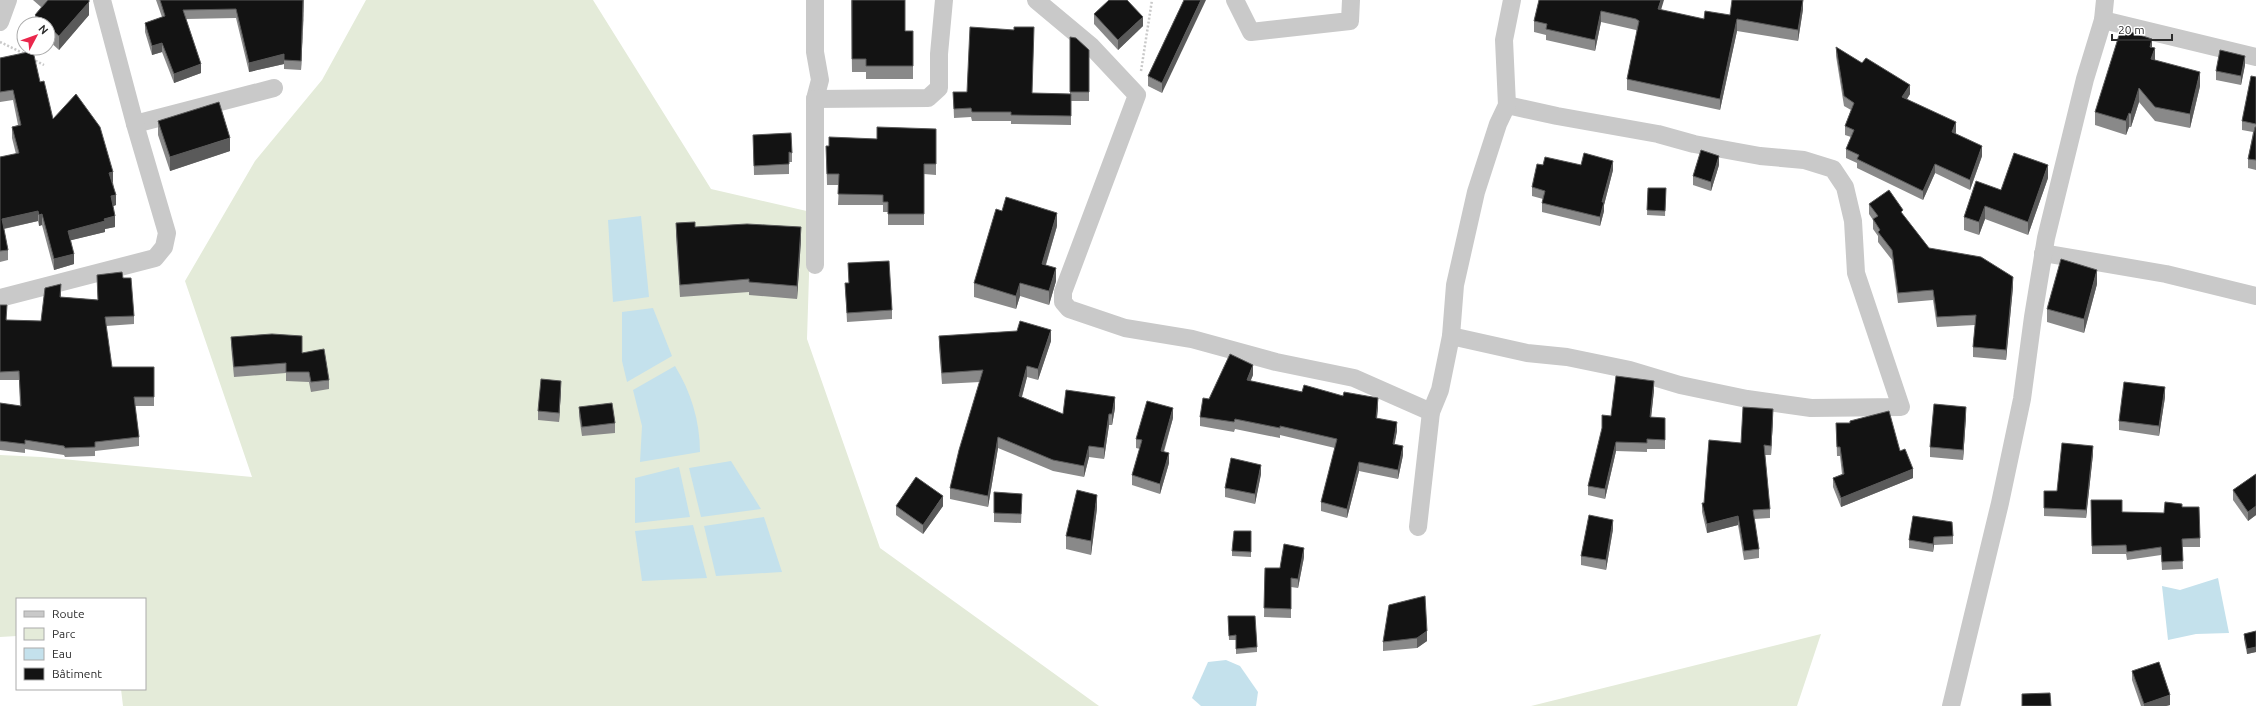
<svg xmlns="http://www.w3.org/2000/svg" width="2256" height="706" font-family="Ubuntu,sans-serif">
<rect width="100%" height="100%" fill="#fff"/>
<g fill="#e4ebd9">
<polygon points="366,0 593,0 711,189 811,212 807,339 880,548 1099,706 123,706 121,689 145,689 145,599 17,599 17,636 0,637 0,455 41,457 252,477 185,281 255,161 322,80"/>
<polygon points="1821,634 1797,706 1531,706"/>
</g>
<g fill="#c4e1ec">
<polygon points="641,216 649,297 613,302 608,220"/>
<polygon points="653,308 672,356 627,382 622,361 622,312"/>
<path d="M675,366C691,392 700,421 700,452L640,462L642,426L633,390Z"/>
<polygon points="731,461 761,509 701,517 689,468"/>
<polygon points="679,467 690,517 635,523 635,478"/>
<polygon points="764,517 782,572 716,576 704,526"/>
<polygon points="693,525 707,578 642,581 635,531"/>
<polygon points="2218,578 2229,633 2196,634 2168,640 2162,586 2180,590"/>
<polygon points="1226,660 1240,666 1258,692 1256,706 1201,706 1192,698 1208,662"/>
</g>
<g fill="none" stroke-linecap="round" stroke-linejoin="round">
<g stroke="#c9c9c9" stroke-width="2.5" stroke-dasharray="2 2" stroke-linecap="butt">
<polyline points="0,42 25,54"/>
<polyline points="32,59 44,65"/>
<polyline points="1141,71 1152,0"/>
</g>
<g stroke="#c9c9c9" stroke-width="18">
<polyline points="815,0 815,52 820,80 815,99 815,265"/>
<polyline points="1036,0 1091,46 1137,95 1063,292 1063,302 1069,309 1125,328 1192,339 1276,362 1354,378 1431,412"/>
<polyline points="1235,0 1251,32 1350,21 1351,0"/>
<polyline points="2103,20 2256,57"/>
<polyline points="0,22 8,0"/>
<polyline points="815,99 928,98 939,88 939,54 944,0"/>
<polyline points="135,124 274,88"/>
<polyline points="2043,253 2166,274 2256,296"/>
<polyline points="0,298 155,258 164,247 167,233 135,124 102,0"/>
<polyline points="1451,336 1527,353 1567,357 1630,370 1680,385 1747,399 1811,408 1901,407 1856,273 1853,221 1845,187 1833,169 1804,160 1760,156 1694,144 1658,134 1557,116 1507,105"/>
<polyline points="1418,527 1431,412 1440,390 1451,336 1455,285 1476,192 1498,124 1507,105 1504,40 1512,0"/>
<polyline points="1951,706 2000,503 2022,399 2033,317 2046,238 2085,79 2103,20 2105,0"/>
</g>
</g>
<g fill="#898989">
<polygon points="33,0 89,0 89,15 59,50 48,40 48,24 35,24 35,15 41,7"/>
<polygon points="156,0 304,0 301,70 284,69 284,64 249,72 236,18 186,19 201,73 174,83 162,52 152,55 145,32 145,23 162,17"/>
<polygon points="851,0 905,31 913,31 913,79 866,79 866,72 852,72"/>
<polygon points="1184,0 1162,93 1148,86 1148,76"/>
<polygon points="1539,0 1661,10 1704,19 1730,15 1803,9 1798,41 1737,31 1720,110 1627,90 1627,79 1637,31 1636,30 1601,22 1595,51 1546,40 1546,35 1534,32 1534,21"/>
<polygon points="1094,14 1143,26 1118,50 1094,24"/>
<polygon points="1070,37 1089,50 1089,101 1071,101 1071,125 1011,124 1011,121 972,121 971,117 954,118 953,92 967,92 1070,94"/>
<polygon points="1836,47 1910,94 1907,99 1956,132 1955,134 1982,156 1970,190 1935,173 1923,200 1857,168 1857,163 1846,158 1846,149 1851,137 1845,135 1845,126 1851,110 1844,106 1836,56"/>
<polygon points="2152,47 2155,60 2200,86 2190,128 2155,121 2139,102 2131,127 2129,127 2126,135 2095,125 2095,112"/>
<polygon points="0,58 40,82 53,119 113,182 116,205 113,206 115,227 105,229 105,232 71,240 74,264 54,270 42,225 39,226 38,221 4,229 8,250 8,260 0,262 0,157 16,154 12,138 12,127 18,125 13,100 0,102"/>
<polygon points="2245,65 2241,85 2216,80 2216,71"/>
<polygon points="2256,77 2256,170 2248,168 2248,159 2253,132 2242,130 2242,121"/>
<polygon points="158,121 230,151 170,171 158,135"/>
<polygon points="936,129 936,175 924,174 924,225 888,225 888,212 883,212 883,205 838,205 839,185 827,185 826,146 829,146 877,139"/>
<polygon points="753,135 792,153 792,162 789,162 789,174 754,175"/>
<polygon points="1543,165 1581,165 1613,170 1604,205 1604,211 1600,226 1542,212 1542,203 1543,199 1532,196 1532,187"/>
<polygon points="1719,165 1711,191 1693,185 1693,176"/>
<polygon points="2048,178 2028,235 1985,219 1979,235 1964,230 1964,217 2001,190"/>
<polygon points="1648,188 1666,188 1665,216 1647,215"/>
<polygon points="1869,204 1903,215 1929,248 2013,287 2006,360 1973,357 1973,347 1975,325 1937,327 1933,300 1898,303 1892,260 1878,242 1878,236 1873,229 1873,220 1869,214"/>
<polygon points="676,223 695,227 801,240 797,299 749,295 749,292 680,297 676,236"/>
<polygon points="1057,226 1046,265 1056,281 1049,305 1020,296 1016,309 974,297 974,283"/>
<polygon points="848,263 892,310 892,319 847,322 845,283 849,283"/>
<polygon points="97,275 123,278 134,316 134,324 106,326 112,367 154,367 154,406 135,406 139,437 139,446 95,451 95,456 65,457 64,455 25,449 25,453 0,450 0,403 20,406 19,380 0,380 0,305 7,320 41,321 61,293 61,297 98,300"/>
<polygon points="2097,284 2084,333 2047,322 2047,309"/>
<polygon points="939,336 1051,341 1038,380 1027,377 1022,397 1063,414 1115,408 1112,425 1109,425 1104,459 1089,457 1084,477 1053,471 998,448 988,507 950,499 950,488 980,382 942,384 939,347"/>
<polygon points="231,337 302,353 329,380 329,389 311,392 309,382 286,381 286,373 234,377 231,346"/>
<polygon points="1253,375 1250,381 1378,407 1377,418 1397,431 1394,444 1403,455 1398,479 1359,471 1347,518 1321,511 1321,502 1335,448 1280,435 1280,438 1235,429 1234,432 1200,426 1200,417 1209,399"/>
<polygon points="561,390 559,422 538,420 538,411"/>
<polygon points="1654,390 1651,418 1665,427 1665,449 1647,449 1647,452 1616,451 1605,499 1588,495 1588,486 1611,416"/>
<polygon points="2165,397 2159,436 2119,430 2119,421"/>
<polygon points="579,407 615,423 615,433 582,436 579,416"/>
<polygon points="1966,416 1963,460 1930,457 1930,447"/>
<polygon points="1173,418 1164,452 1169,463 1160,494 1132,485 1132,475 1140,449 1136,448 1136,439"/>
<polygon points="1773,418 1771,455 1765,455 1770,509 1770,518 1754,519 1759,549 1759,558 1744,560 1738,525 1707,533 1702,512 1702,503 1704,503"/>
<polygon points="1850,421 1900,451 1913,478 1841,507 1833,487 1833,478 1842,474 1840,456 1837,456 1836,423 1850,423"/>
<polygon points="2093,454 2086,518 2044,516 2044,508 2057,491"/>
<polygon points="1261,474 1255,504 1225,497 1225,488"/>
<polygon points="2256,474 2256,515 2248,521 2233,500 2233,490"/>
<polygon points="2091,500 2122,512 2164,513 2182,507 2200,538 2200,547 2182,547 2183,569 2162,570 2161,555 2127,560 2126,554 2092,554"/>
<polygon points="1022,503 1021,523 994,522 994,513"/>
<polygon points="896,506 943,506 923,534 896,515"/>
<polygon points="1097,508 1091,555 1066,549 1066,536"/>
<polygon points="1913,516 1953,536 1953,544 1934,545 1933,552 1909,548 1909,540"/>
<polygon points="1613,529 1606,570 1581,565 1581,556"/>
<polygon points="1251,531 1251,557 1232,556 1232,551"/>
<polygon points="1304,557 1298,588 1291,587 1291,618 1264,617 1265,568 1280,568"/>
<polygon points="1228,616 1257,647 1257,652 1236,654 1236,640 1229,640"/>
<polygon points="1427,631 1427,641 1417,648 1383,651 1383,642"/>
<polygon points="2256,631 2256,652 2247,654 2244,639 2244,634"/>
<polygon points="2132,671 2170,705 2166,706 2141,706 2132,680"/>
</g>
<g fill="#5a5a5a">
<polygon points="304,0 304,8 301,70 301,61"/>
<polygon points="1201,0 1206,0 1162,93 1162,83"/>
<polygon points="1661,0 1664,0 1658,20 1658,9"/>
<polygon points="1803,0 1803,9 1798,41 1798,30"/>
<polygon points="89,2 89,15 59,50 59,36"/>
<polygon points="1601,11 1601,22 1595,51 1595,40"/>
<polygon points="1143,17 1143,26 1118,50 1118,40"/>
<polygon points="1737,19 1737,31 1720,110 1720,99"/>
<polygon points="2152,39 2152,53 2150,47"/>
<polygon points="162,43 162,52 152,55 152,46"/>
<polygon points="2155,48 2155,62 2151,59"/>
<polygon points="284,54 284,64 249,72 249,63"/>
<polygon points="2245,56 2245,65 2241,85 2241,76"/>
<polygon points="201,64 201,73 174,83 174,74"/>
<polygon points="2200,72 2200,86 2190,128 2190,114"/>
<polygon points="1910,85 1910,94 1902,107 1902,97"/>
<polygon points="2139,88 2139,102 2131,127 2131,114"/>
<polygon points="2129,113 2129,127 2126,135 2126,121"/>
<polygon points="1956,122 1956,132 1952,141 1952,132"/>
<polygon points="230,138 230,151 170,171 170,157"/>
<polygon points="1982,146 1982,156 1970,190 1970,180"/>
<polygon points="1719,156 1719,165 1711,191 1711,182"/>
<polygon points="1613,161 1613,170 1604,205 1604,211 1600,226 1600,217 1602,202"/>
<polygon points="1935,164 1935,173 1923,200 1923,191"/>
<polygon points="2048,165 2048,178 2028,235 2028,222"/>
<polygon points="113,172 113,182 109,183 109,173"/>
<polygon points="116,195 116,205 111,207 111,196"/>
<polygon points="1985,206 1985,219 1979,235 1979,222"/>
<polygon points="38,211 38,221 2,229 2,219"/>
<polygon points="1057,213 1057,226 1042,277 1042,264"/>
<polygon points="42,214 42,225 39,226 39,215"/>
<polygon points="115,216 115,227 105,229 105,232 68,241 68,231 104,219"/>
<polygon points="801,227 801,240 797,299 797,286"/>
<polygon points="74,254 74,264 54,270 54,259"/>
<polygon points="1056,268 1056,281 1049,305 1049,291"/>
<polygon points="2097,270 2097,284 2084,333 2084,319"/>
<polygon points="2013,277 2013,287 2006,360 2006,350"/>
<polygon points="1020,283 1020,296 1016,309 1016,296"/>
<polygon points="61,284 61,293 60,306 60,297"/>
<polygon points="1051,330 1051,341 1038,380 1038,369"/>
<polygon points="1253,365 1253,375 1247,390 1247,380"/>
<polygon points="1027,366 1027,377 1019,407 1019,396"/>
<polygon points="561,381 561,390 559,422 559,413"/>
<polygon points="1654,381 1654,390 1650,427 1650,417"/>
<polygon points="2165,387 2165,397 2159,436 2159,426"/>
<polygon points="1115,397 1115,408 1112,425 1112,414"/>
<polygon points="1378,398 1378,407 1376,427 1376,418"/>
<polygon points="1966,407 1966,416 1963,460 1963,450"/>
<polygon points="1173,408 1173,418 1161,460 1161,451"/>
<polygon points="1773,409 1773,418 1771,455 1771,446"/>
<polygon points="1109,414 1109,425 1104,459 1104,448"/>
<polygon points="1397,422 1397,431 1393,453 1393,444"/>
<polygon points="998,437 998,448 988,507 988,496"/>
<polygon points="1616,442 1616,451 1605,499 1605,489"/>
<polygon points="1089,446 1089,457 1084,477 1084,466"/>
<polygon points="1403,446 1403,455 1398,479 1398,470"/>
<polygon points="2093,446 2093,454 2086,518 2086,510"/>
<polygon points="1169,453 1169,463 1160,494 1160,484"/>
<polygon points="1359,462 1359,471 1347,518 1347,509"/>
<polygon points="1261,465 1261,474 1255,504 1255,494"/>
<polygon points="1913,469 1913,478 1841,507 1841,498"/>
<polygon points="1097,495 1097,508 1091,555 1091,541"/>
<polygon points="943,496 943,506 923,534 923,525"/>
<polygon points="2256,506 2256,515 2248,521 2248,512"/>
<polygon points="1738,516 1738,525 1707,533 1707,524"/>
<polygon points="1613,520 1613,529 1606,570 1606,560"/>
<polygon points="1934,537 1934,545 1933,552 1933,544"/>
<polygon points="1304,548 1304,557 1298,588 1298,579"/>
<polygon points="1427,631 1427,641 1417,648 1417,638"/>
<polygon points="2256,647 2256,652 2247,654 2247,649"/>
<polygon points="2170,695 2170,705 2166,706 2144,706 2144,704"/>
</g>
<g fill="#131313" stroke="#5a5a5a">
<polygon points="48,0 89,0 89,2 59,36 48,26 48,24 45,24 35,15"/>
<polygon points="160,0 303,0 301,61 284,60 284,54 249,63 236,9 183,10 201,64 174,74 162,43 152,46 145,23 165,16"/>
<polygon points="852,0 905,0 905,31 913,31 913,66 866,66 866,59 852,59"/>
<polygon points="1109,0 1127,0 1143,17 1118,40 1094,14"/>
<polygon points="1184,0 1201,0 1162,83 1148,76"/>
<polygon points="1539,0 1661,0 1658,9 1704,19 1705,11 1730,15 1732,0 1803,0 1798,30 1737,19 1720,99 1627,79 1639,21 1636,19 1601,11 1595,40 1546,29 1547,24 1534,21"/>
<polygon points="970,27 1014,30 1014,27 1034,27 1032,93 1071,94 1071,116 1011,115 1011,112 972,112 971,108 954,109 953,92 967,92"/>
<polygon points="2121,29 2152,39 2150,47 2155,48 2151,59 2200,72 2190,114 2155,107 2139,88 2131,114 2129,113 2126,121 2095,112"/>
<polygon points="1070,37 1076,38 1089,50 1089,92 1070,92"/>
<polygon points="1836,47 1862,63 1866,58 1910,85 1902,97 1956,122 1952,132 1982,146 1970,180 1935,164 1923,191 1857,159 1859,155 1846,149 1854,130 1845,126 1854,103 1844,96"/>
<polygon points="2220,50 2245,56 2241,76 2216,71"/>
<polygon points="33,51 40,82 44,81 53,119 76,94 100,127 113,172 109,173 116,195 111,196 115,216 104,219 105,221 68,231 74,254 54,259 42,214 39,215 38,211 2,219 8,250 0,251 0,157 19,153 12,127 21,125 13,90 0,92 0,58"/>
<polygon points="2251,76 2256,77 2256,124 2242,121"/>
<polygon points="219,102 230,138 170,157 158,121"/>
<polygon points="877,127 936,129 936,164 924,164 924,214 888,214 888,202 883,202 883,195 838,194 839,174 827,174 826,146 829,146 829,137 877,139"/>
<polygon points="2255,127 2256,127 2256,160 2248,159"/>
<polygon points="791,133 792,153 789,152 789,164 754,166 753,135"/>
<polygon points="1701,150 1719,156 1711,182 1693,176"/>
<polygon points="1584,153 1613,161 1602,202 1604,202 1600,217 1542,203 1545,191 1532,187 1537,164 1543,165 1545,157 1581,165"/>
<polygon points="2014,153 2048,165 2028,222 1985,206 1979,222 1964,217 1976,181 2001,190"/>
<polygon points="1648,188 1666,188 1665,211 1647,210"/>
<polygon points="1889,190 1903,210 1901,212 1929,248 1981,257 2013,277 2006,350 1973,347 1976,315 1937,317 1933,290 1898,293 1892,250 1878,232 1880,230 1873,219 1878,216 1869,204"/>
<polygon points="1006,197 1057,213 1042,264 1056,268 1049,291 1020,283 1016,296 974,283 996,209 1002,211"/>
<polygon points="695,222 695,227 747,224 801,227 797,286 749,282 749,279 680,285 676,223"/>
<polygon points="2061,259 2097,270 2084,319 2047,309"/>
<polygon points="889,261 892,310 847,313 845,283 849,283 848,263"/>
<polygon points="122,272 123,278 131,278 134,316 105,317 112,367 154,367 154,397 134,397 139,437 95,442 95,447 65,448 64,446 25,440 25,444 0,441 0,403 21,406 19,371 0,372 0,305 7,305 6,320 41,321 45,288 61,284 60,297 98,300 97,275"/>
<polygon points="1020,321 1051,330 1038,369 1027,366 1019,396 1063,414 1066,390 1115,397 1112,414 1109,414 1104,448 1089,446 1084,466 1053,460 998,437 988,496 950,488 959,450 983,370 942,373 939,336 1017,331"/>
<polygon points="272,334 302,336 302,353 324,349 329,380 311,382 309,372 286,372 286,363 234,367 231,337"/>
<polygon points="1230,354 1253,365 1247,380 1302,392 1304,385 1343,396 1344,392 1378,398 1376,418 1397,422 1393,444 1403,446 1398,470 1359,462 1347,509 1321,502 1337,439 1280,426 1280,428 1235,419 1234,422 1200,417 1203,398 1209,399"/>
<polygon points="1616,376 1654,381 1650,417 1665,418 1665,440 1647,439 1647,443 1616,442 1605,489 1588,486 1602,428 1602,415 1611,416"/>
<polygon points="541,379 561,381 559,413 538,411"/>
<polygon points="2124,382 2165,387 2159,426 2119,421"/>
<polygon points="1147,401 1173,408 1161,451 1169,453 1160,484 1132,475 1142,440 1136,439"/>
<polygon points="612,403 615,423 582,427 579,407"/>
<polygon points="1934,404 1966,407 1963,450 1930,447"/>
<polygon points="1743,407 1773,409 1771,446 1764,445 1770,509 1753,510 1759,549 1744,551 1738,516 1707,524 1702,503 1704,503 1709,440 1741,443"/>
<polygon points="1889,411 1900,451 1905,449 1913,469 1841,498 1833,478 1844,474 1840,447 1837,447 1836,423 1850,423 1850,421"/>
<polygon points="2062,443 2093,446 2086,510 2044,508 2044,491 2057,491"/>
<polygon points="1231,458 1261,465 1255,494 1225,488"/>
<polygon points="2256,474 2256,506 2248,512 2233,490"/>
<polygon points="916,477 943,496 923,525 896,506"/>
<polygon points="1077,490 1097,495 1091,541 1066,536"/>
<polygon points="994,492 1022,494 1021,514 994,513"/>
<polygon points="2091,500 2122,500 2122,512 2164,513 2165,502 2182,504 2182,507 2199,507 2200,538 2182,539 2183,561 2162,562 2161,547 2127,552 2126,545 2092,546"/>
<polygon points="1589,515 1613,520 1606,560 1581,556"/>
<polygon points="1913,516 1952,522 1953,536 1934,537 1933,544 1909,540"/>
<polygon points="1234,531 1251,531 1251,552 1232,551"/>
<polygon points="1284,544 1304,548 1298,579 1291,578 1291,609 1264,608 1265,568 1280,568"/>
<polygon points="1425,596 1427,631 1417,638 1383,642 1389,605"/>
<polygon points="1228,616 1255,616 1257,647 1236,649 1236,635 1229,636"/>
<polygon points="2256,631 2256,647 2247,649 2244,634"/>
<polygon points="2159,662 2170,695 2144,704 2132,671"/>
<polygon points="2050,693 2051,706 2022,706 2022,694"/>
</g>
<rect x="16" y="598" width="130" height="92" fill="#ffffff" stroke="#ababab"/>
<rect x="24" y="611" width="20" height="6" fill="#c9c9c9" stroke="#ababab"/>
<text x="52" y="618" font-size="12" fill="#2c2c2c">Route</text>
<rect x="24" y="628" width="20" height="12" fill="#e4ebd9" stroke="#ababab"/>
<text x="52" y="638" font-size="12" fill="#2c2c2c">Parc</text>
<rect x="24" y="648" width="20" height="12" fill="#c4e1ec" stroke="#ababab"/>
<text x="52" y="658" font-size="12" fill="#2c2c2c">Eau</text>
<rect x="24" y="668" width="20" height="12" fill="#131313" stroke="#ababab"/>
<text x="52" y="678" font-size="12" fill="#2c2c2c">Bâtiment</text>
<g transform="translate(36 36) rotate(49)"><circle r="19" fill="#ffffff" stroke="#ababab"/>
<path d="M0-3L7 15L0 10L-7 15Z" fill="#ea274c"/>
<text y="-6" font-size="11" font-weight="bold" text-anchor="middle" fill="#2c2c2c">N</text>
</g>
<path d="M2112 34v6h60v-6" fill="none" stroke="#2c2c2c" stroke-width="2"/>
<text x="2118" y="34" font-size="12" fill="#2c2c2c" stroke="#ffffff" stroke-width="3" paint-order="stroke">20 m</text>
</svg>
